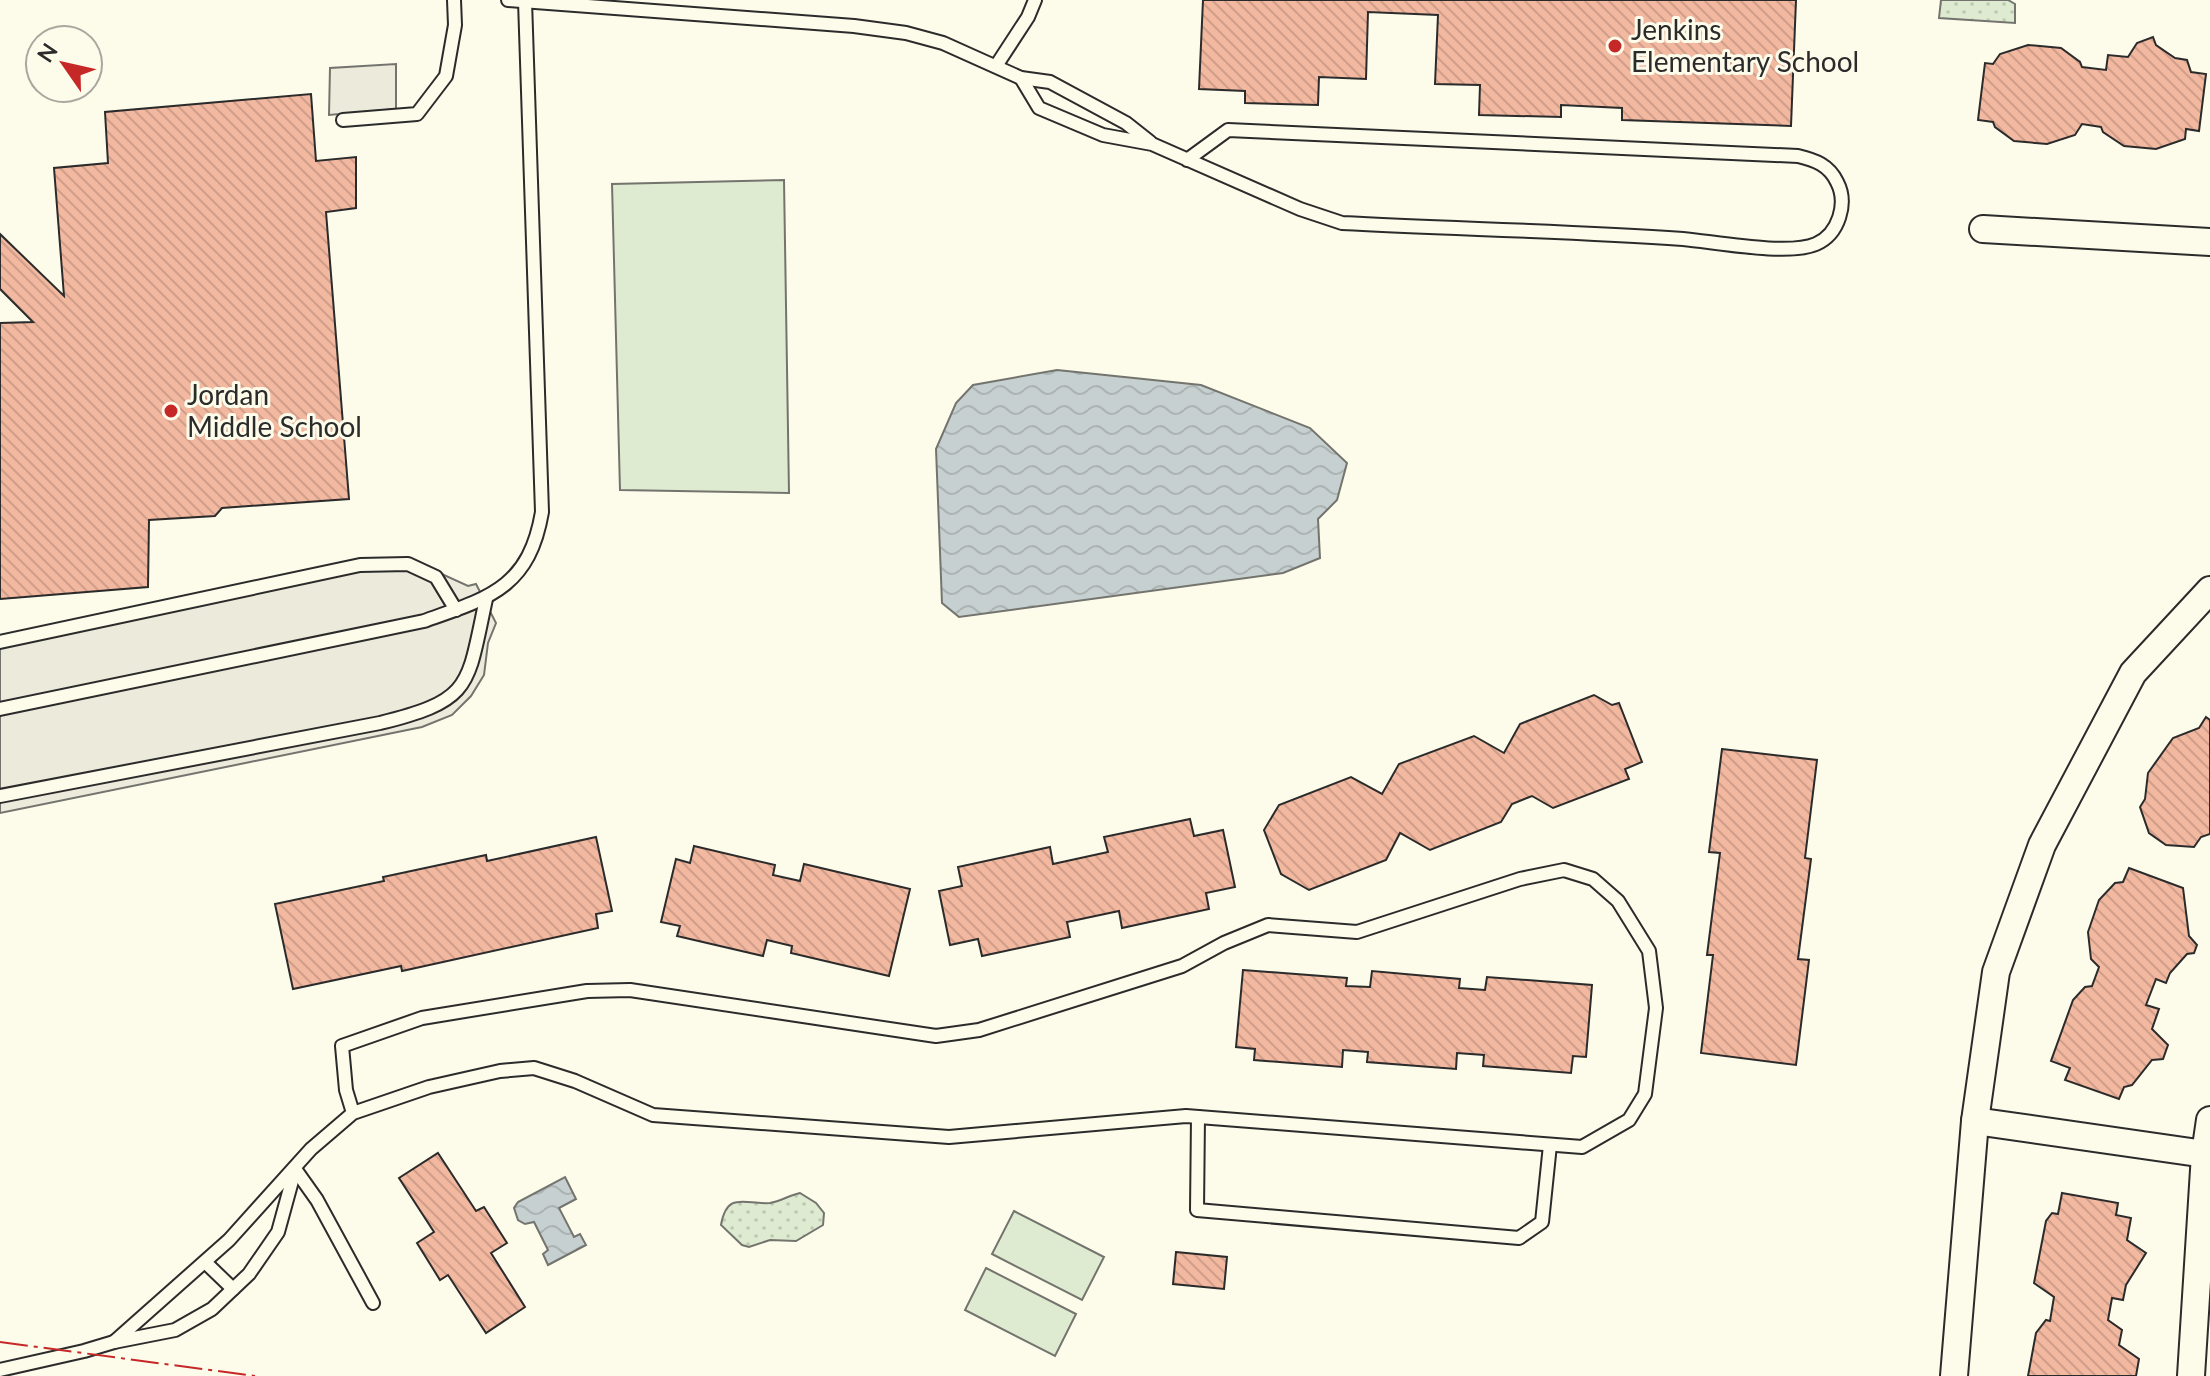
<svg xmlns="http://www.w3.org/2000/svg" width="2210" height="1376" font-family="Lato,sans-serif">
<defs>
<pattern id="park-dots" width="8" height="8" patternUnits="userSpaceOnUse" patternTransform="scale(2)"><rect width="8" height="8" fill="#deebd1"/><path d="M2 2h.1M6 6h.1" fill="none" stroke="#bfcab4" stroke-width="1.8" stroke-linecap="round"/></pattern>
<pattern id="water-waves" width="16" height="10" patternUnits="userSpaceOnUse" patternTransform="scale(2)"><rect width="16" height="10" fill="#c7d0d0"/><path d="M0 5q4-4 8 0t8 0" fill="none" stroke="#abb3b3"/></pattern>
<pattern id="building-back-hatch" width="6" height="6" patternUnits="userSpaceOnUse" patternTransform="scale(2)"><rect width="6" height="6" fill="#f2b8a0"/><path d="M-1 5l2 2M0 0l6 6M5-1l2 2" fill="none" stroke="#d09e8a"/></pattern>
</defs>
<rect width="100%" height="100%" fill="#fdfbea"/>
<g fill="#deebd1" stroke="#74746e" stroke-width="2">
<polygon points="784,180 789,493 620,490 612,184"/>
<polygon points="1014,1211 1104,1257 1082,1300 992,1254"/>
<polygon points="986,1268 1076,1314 1055,1356 965,1310"/>
</g>
<g fill="url(#park-dots)" stroke="#74746e" stroke-width="2">
<polygon points="1941,0 2008,0 2015,4 2015,23 1939,18"/>
<path d="M800,1193L816,1203L824,1213L823,1225L796,1241L770,1240L749,1247L742,1245L721,1225C727,1190 746,1205 770,1203C781,1201 790,1195 800,1193Z"/>
</g>
<g fill="#eceadb" stroke="#74746e" stroke-width="2">
<polygon points="396,64 396,109 329,115 330,68"/>
<polygon points="364,562 420,564 468,586 476,584 496,623 488,643 484,675 471,696 452,715 422,727 0,813 0,636"/>
</g>
<g fill="url(#water-waves)" stroke="#74746e" stroke-width="2">
<polygon points="1057,370 1201,385 1310,428 1347,463 1337,500 1318,519 1320,558 1283,573 959,617 942,603 936,449 956,403 973,385"/>
<polygon points="565,1177 576,1199 559,1208 574,1237 580,1234 586,1245 548,1265 543,1254 548,1250 534,1222 525,1224 518,1220 514,1208 518,1202"/>
</g>
<g fill="url(#building-back-hatch)" stroke="#2b2b2b" stroke-width="2">
<polygon points="1203,0 1796,0 1791,126 1622,120 1622,108 1561,105 1561,117 1479,115 1480,85 1435,84 1438,15 1368,12 1366,79 1319,77 1318,105 1245,103 1245,91 1199,89"/>
<polygon points="2153,37 2156,45 2175,58 2187,60 2191,72 2206,74 2199,131 2186,129 2185,139 2156,149 2124,146 2103,132 2101,127 2082,124 2075,135 2047,144 2014,141 1995,127 1993,122 1978,120 1985,63 1993,64 2000,54 2028,45 2061,48 2080,62 2082,67 2106,70 2108,55 2128,57 2137,43"/>
<polygon points="311,94 316,161 356,157 356,208 326,212 349,499 222,508 215,516 149,520 148,587 0,599 0,323 33,322 0,289 0,234 64,296 54,168 108,163 105,112"/>
<polygon points="1594,695 1612,705 1619,703 1642,762 1625,769 1629,779 1553,808 1532,796 1512,804 1501,822 1430,850 1400,833 1386,860 1309,890 1281,874 1264,830 1279,805 1351,777 1382,794 1399,764 1474,736 1504,753 1520,724"/>
<polygon points="2206,717 2210,720 2210,834 2201,837 2194,847 2166,845 2149,833 2140,807 2145,799 2148,773 2173,738 2199,728"/>
<polygon points="1722,749 1817,760 1805,858 1811,859 1798,959 1809,960 1796,1065 1701,1053 1713,955 1707,955 1720,853 1709,852"/>
<polygon points="1190,819 1194,836 1223,830 1235,887 1206,893 1209,909 1122,928 1119,911 1067,922 1070,937 982,956 978,939 950,945 939,891 962,886 958,867 1050,847 1053,864 1108,852 1104,837"/>
<polygon points="596,837 612,911 596,914 598,928 402,971 401,966 293,989 275,904 384,881 383,877 486,855 487,861"/>
<polygon points="694,846 775,865 773,875 800,881 804,864 910,889 889,976 791,953 792,946 767,940 763,956 677,936 680,926 661,922 676,859 690,863"/>
<polygon points="2129,868 2183,888 2189,936 2197,945 2194,953 2187,954 2170,973 2166,983 2156,979 2146,1005 2159,1009 2152,1029 2168,1045 2163,1059 2152,1060 2132,1085 2124,1087 2119,1099 2065,1080 2070,1068 2051,1061 2073,1000 2085,987 2092,986 2099,967 2091,959 2088,932 2099,900 2115,883 2123,882"/>
<polygon points="1243,970 1347,978 1346,986 1370,987 1372,971 1460,979 1459,988 1485,990 1487,977 1592,985 1586,1057 1573,1056 1571,1073 1483,1066 1484,1055 1457,1053 1456,1069 1367,1062 1368,1052 1343,1050 1342,1067 1254,1060 1255,1049 1236,1047"/>
<polygon points="438,1153 476,1211 484,1207 507,1243 491,1253 525,1307 486,1333 448,1275 440,1280 417,1243 434,1232 399,1178"/>
<polygon points="2062,1193 2118,1203 2116,1215 2131,1218 2127,1240 2146,1253 2126,1285 2123,1300 2112,1298 2108,1320 2122,1330 2119,1345 2139,1359 2136,1376 2028,1376 2036,1333 2046,1320 2050,1321 2054,1297 2034,1283 2046,1221 2052,1213 2058,1214"/>
<polygon points="1176,1252 1227,1257 1224,1289 1173,1284"/>
</g>
<g fill="none" stroke-linecap="round" stroke-linejoin="round">
<defs>
<g id="lane">
<polyline points="508,0 854,26 906,33 943,43 1021,78 1050,82 1126,123 1150,142"/>
<polyline points="996,66 1028,17 1035,0"/>
<path d="M1021,78L1039,108L1103,135L1152,144L1300,209L1342,223C1456,229 1570,231 1683,239C1716,242 1788,256 1816,244C1839,234 1848,203 1837,182C1829,165 1815,160 1798,156L1228,130L1187,160"/>
<polyline points="343,120 417,114 446,76 455,25 454,0"/>
<polyline points="0,642 360,565 408,564 436,577 456,610"/>
<path d="M0,709L424,621C489,598 529,588 542,512L525,1"/>
<path d="M0,796L380,723C473,700 467,687 486,599"/>
<polyline points="1198,1117 1197,1210 1519,1238 1542,1222 1550,1145"/>
<polyline points="295,1169 317,1200 373,1303"/>
<polyline points="205,1262 233,1289"/>
<polyline points="114,1342 229,1240 311,1149 353,1113 429,1087 500,1071 534,1068 575,1081 653,1115 949,1137 1186,1116 1582,1147 1629,1120 1645,1094 1656,1008 1649,951 1618,901 1593,879 1564,870 1520,879 1357,932 1268,925 1224,943 1182,966 979,1030 936,1036 630,990 587,991 422,1018 342,1046 346,1090 353,1113"/>
<polyline points="0,1370 84,1351 114,1342 175,1330 212,1309 249,1274 278,1232 295,1170"/>
</g>
<g id="street">
<polyline points="1983,229 2210,242"/>
<polyline points="1975,1121 1996,972 2042,845 2133,673 2210,590"/>
<polyline points="1954,1376 1975,1121 2205,1154 2210,1120"/>
<polyline points="2191,1376 2205,1154 2210,1155"/>
</g>
</defs>
<use href="#lane" stroke="#2b2b2b" stroke-width="16"/>
<use href="#street" stroke="#2b2b2b" stroke-width="30"/>
<use href="#lane" stroke="#fdfbea" stroke-width="12"/>
<use href="#street" stroke="#fdfbea" stroke-width="26"/>
<polyline stroke="#c62828" stroke-width="2" stroke-dasharray="28 6 4 6" stroke-linecap="butt" points="0,1342 255,1376"/>
</g>
<g fill="#c62828" stroke="#fdfbea" stroke-width="3">
<circle cx="1615" cy="46" r="8"/>
<circle cx="171" cy="411" r="8"/>
</g>
<g text-anchor="middle" stroke-width="6" stroke-linejoin="round" paint-order="stroke">
<g font-size="28" fill="#2b2b2b" stroke="#fdfbea" text-anchor="start">
<text x="1631" y="40">Jenkins<tspan x="1631" dy="32">Elementary School</tspan></text>
<text x="187" y="405">Jordan<tspan x="187" dy="32">Middle School</tspan></text>
</g>
</g>
<g transform="translate(64 64) rotate(304)"><circle r="38" fill="#fdfbea" stroke="#a9a89e" stroke-width="2"/>
<path d="M0-6L14 30L0 20L-14 30Z" fill="#c62828"/>
<text y="-12" font-size="22" font-weight="bold" text-anchor="middle" fill="#2b2b2b">N</text>
</g>
</svg>
